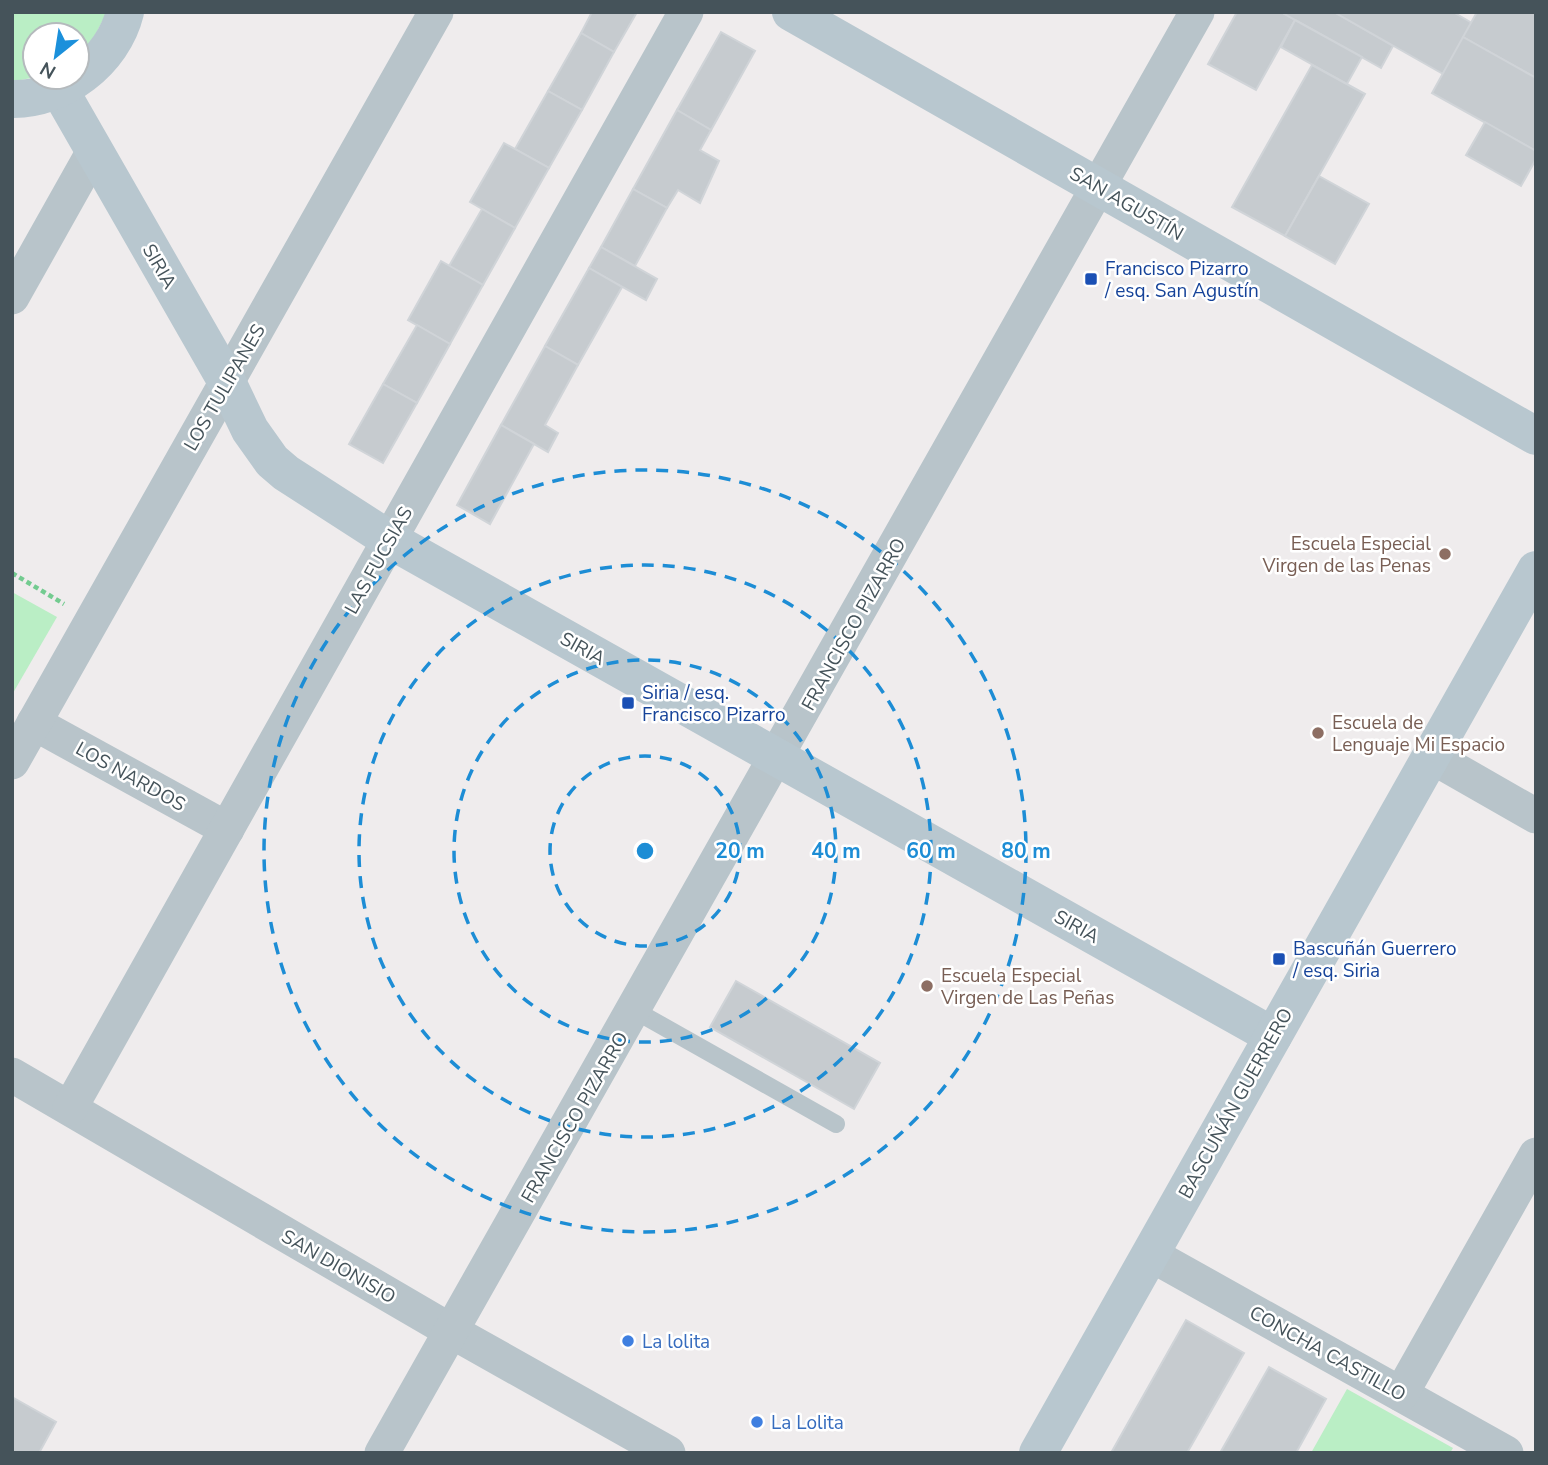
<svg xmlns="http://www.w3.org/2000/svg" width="1548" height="1465" font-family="'Nunito Sans',sans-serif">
<rect width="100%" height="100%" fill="#efeced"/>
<g fill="#baeec5">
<polygon points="12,12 107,12 92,41 77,58 77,35 35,35 35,77 12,82"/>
<polygon points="12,592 57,617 13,693 12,693"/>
<polygon points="1347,1389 1453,1448 1450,1453 1311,1453"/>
</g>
<g fill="#c6cbcf" stroke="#d0d4d8" stroke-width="2">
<polygon points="592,12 637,12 614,52 581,33"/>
<polygon points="1237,12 1281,12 1295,20 1256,90 1208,64"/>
<polygon points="1281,12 1334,12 1393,46 1381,68"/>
<polygon points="1334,12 1453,12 1472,23 1443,74"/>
<polygon points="1477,12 1536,12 1536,78 1463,37"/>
<polygon points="1295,20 1362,57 1347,84 1281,47"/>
<polygon points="721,32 755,51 711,130 677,110"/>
<polygon points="581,33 614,52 582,110 548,91"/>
<polygon points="1463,37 1536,78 1536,151 1432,93"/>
<polygon points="1312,65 1365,94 1285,236 1232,207"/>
<polygon points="548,91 582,110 549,168 515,149"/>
<polygon points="677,110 711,130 700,150 719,161 700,203 678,190 667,208 633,189"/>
<polygon points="1485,122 1536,151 1536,159 1521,186 1466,155"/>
<polygon points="504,143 549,168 515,228 470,202"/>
<polygon points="1319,176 1369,204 1335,264 1285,236"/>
<polygon points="633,189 667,208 635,266 601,247"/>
<polygon points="482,209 515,228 483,285 449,266"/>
<polygon points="601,247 657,279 646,300 589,268"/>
<polygon points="441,261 483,285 450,344 408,320"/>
<polygon points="589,268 622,287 578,365 545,346"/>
<polygon points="417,325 450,344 417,403 383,384"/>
<polygon points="545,346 578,365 545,425 558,433 548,452 501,425"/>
<polygon points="383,384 417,403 383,463 349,444"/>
<polygon points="501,425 534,444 490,524 457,505"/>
<polygon points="736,981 880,1063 854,1109 710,1027"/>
<polygon points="1186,1320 1244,1353 1187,1453 1111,1453"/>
<polygon points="1269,1367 1326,1399 1296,1453 1220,1453"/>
<polygon points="12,1397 56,1422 39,1453 12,1453"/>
</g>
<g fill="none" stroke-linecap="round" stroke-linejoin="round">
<polyline stroke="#73cb90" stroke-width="4.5" stroke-dasharray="5 3.5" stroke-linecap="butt" points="12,573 64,604"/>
<polyline stroke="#b8c4ca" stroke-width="18" points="634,1010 836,1124"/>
<g stroke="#b8c4ca" stroke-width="35">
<polyline points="12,297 94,151"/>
<polyline points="34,723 227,829"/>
<polyline points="1431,756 1536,816"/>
<polyline points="12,762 436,12"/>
<polyline points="12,1075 451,1331 668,1453"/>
<polyline points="70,1108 686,12"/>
<polyline points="1150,1254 1506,1453"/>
<polyline points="1401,1394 1536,1155"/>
<polyline points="382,1453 1197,12"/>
</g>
<g stroke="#b8c7cf" stroke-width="38">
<polyline points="791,12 1536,436"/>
<polyline points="59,89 227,382 250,430 272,461 286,473 390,540 1273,1036"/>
<path d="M12,99C62,100 113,61 125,12"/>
<polyline points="1038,1453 1536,570"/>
</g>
</g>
<g fill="none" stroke="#1d8dd5" stroke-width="3.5" stroke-dasharray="12 9">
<circle cx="645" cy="851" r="95"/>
<circle cx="645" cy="851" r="191"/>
<circle cx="645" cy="851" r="286"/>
<circle cx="645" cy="851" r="381"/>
</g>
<g fill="#1a4fb4" stroke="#fff" stroke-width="2.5">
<rect x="1084" y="272" width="14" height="14" rx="3.5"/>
<rect x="621" y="696" width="14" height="14" rx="3.5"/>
<rect x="1272" y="952" width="14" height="14" rx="3.5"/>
</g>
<g fill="#8d6e63" stroke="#fff" stroke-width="2.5">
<circle cx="1445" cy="554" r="7"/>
<circle cx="1318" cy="733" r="7"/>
<circle cx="927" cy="986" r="7"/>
</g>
<g fill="#3f7fe0" stroke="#fff" stroke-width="2.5">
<circle cx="628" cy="1341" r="7"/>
<circle cx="757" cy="1422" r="7"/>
</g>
<g text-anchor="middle" stroke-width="5" stroke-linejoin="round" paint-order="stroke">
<g font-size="19" fill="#45535a" stroke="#fff">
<text transform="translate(1127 203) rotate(30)" y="7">SAN AGUSTÍN</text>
<text transform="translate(160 266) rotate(60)" y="7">SIRIA</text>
<text transform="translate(224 387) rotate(-60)" y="7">LOS TULIPANES</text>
<text transform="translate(378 560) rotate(-61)" y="7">LAS FUCSIAS</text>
<text transform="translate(853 624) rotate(-61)" y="7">FRANCISCO PIZARRO</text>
<text transform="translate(583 648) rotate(29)" y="7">SIRIA</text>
<text transform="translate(131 776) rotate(29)" y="7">LOS NARDOS</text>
<text transform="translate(1077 926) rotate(29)" y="7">SIRIA</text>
<text transform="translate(1235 1103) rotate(-61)" y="7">BASCUÑÁN GUERRERO</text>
<text transform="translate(574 1117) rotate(-60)" y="7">FRANCISCO PIZARRO</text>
<text transform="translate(339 1266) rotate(30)" y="7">SAN DIONISIO</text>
<text transform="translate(1328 1353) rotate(29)" y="7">CONCHA CASTILLO</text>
</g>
<g font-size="19" fill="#164399" stroke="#fff" text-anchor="start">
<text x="1105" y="275">Francisco Pizarro<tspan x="1105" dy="22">/ esq. San Agustín</tspan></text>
<text x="642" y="699">Siria / esq.<tspan x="642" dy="22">Francisco Pizarro</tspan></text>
<text x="1293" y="955">Bascuñán Guerrero<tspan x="1293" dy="22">/ esq. Siria</tspan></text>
</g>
<g font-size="19" fill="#785e54" stroke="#fff" text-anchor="start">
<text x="1431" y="550" text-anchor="end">Escuela Especial<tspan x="1431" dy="22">Virgen de las Penas</tspan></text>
<text x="1332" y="729">Escuela de<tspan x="1332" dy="22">Lenguaje Mi Espacio</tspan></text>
<text x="941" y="982">Escuela Especial<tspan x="941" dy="22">Virgen de Las Peñas</tspan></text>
</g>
<g font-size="19" fill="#366cbe" stroke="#fff" text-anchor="start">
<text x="642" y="1348">La lolita</text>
<text x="771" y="1429">La Lolita</text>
</g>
</g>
<circle cx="645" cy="851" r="10" fill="#1d8dd5" stroke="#fff" stroke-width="3.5"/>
<g font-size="21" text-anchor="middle" font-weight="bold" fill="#1d8dd5" stroke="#fff" stroke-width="5" stroke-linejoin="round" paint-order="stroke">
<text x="740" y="858">20 m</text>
<text x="836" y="858">40 m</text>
<text x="931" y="858">60 m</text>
<text x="1026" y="858">80 m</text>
</g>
<rect width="1548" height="1465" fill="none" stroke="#45535a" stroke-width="28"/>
<g transform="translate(56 56) rotate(210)"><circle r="33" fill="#ffffff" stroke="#b5babd" stroke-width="2"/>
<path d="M0-5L12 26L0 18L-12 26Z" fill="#1b90db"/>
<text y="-10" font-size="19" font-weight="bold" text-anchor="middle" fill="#45535a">N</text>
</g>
</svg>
